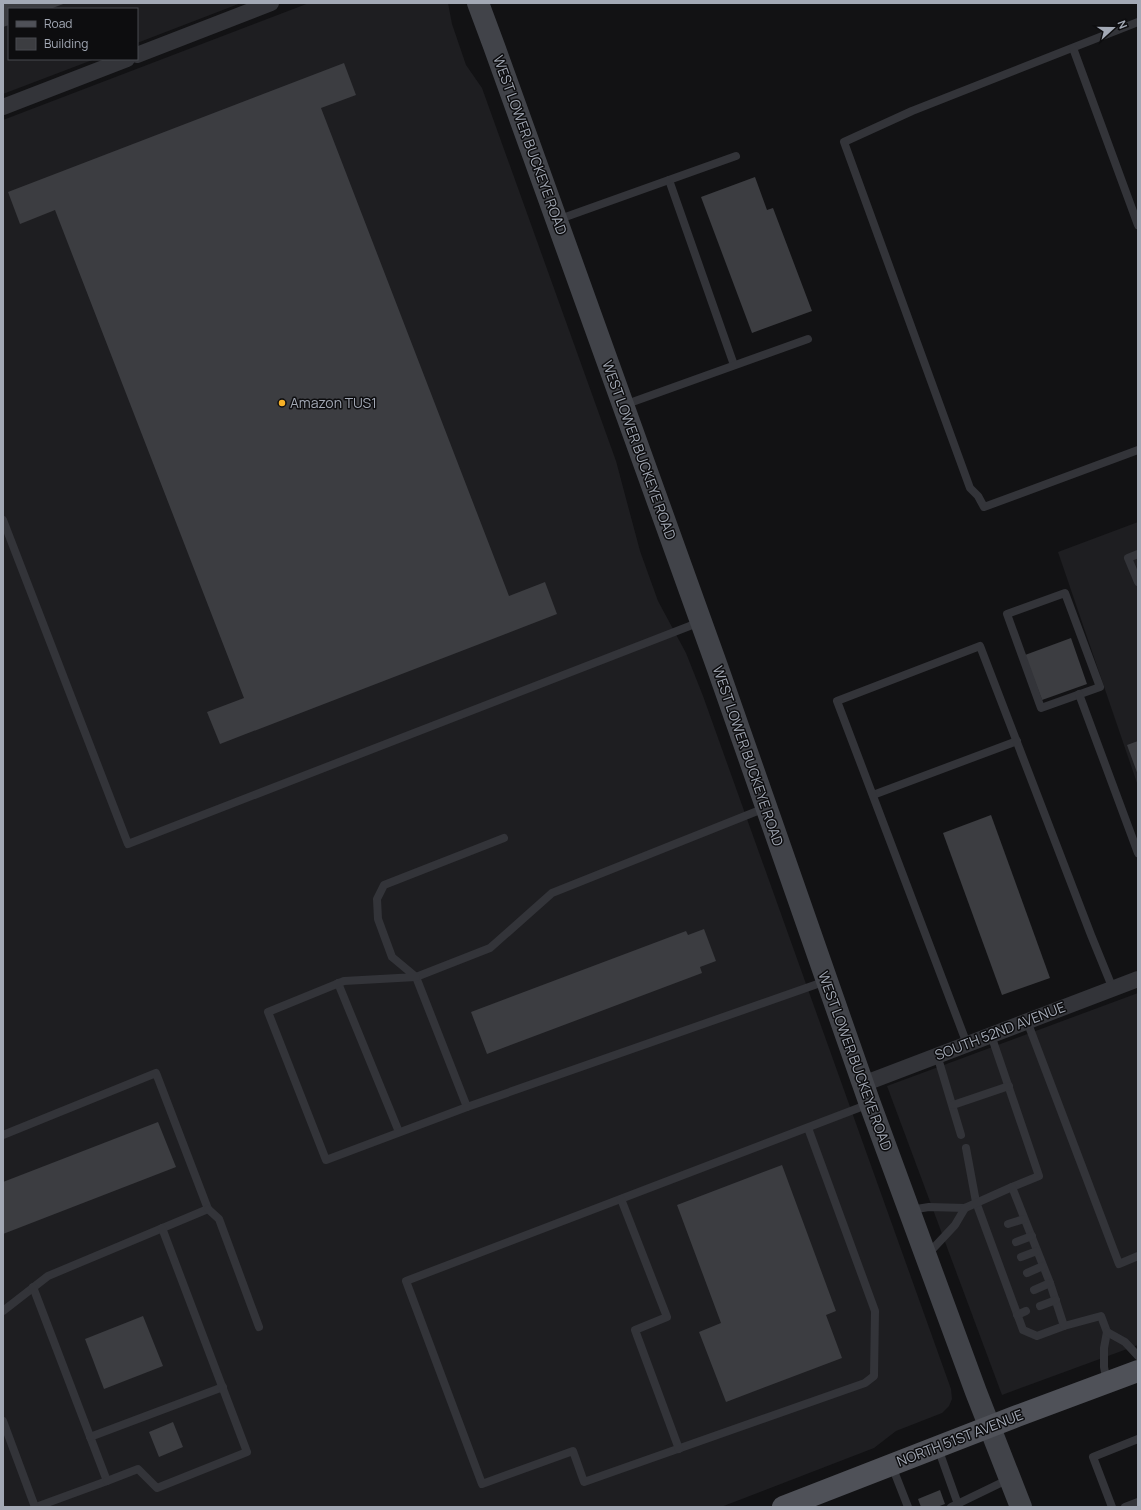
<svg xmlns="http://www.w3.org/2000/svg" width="1141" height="1510" font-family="Manrope,sans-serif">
<rect width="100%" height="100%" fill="#121214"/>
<g fill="#1e1e21">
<polygon points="3,3 241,3 137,43 137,9 9,9 9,59 95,59 3,94"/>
<polygon points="309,3 448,3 452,24 466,65 482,88 616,461 640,551 658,601 686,653 703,696 951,1389 952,1399 949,1406 942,1413 896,1431 874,1448 721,1507 3,1507 3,120"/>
<polygon points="1138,522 1138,786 1058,552"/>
<polygon points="1138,993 1138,1345 1002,1395 887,1086"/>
</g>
<g fill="#3c3d41">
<polygon points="3,3 66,3 50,9 9,9 9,25 3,27"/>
<polygon points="344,63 356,95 321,108 509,596 545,582 557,614 220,744 207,712 244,698 55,210 20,224 8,192"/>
<polygon points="755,177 767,210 773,208 812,311 752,333 701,197"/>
<polygon points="1071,638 1087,684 1042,700 1025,655"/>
<polygon points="1138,741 1138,775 1127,745"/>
<polygon points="991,815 1050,978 1002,995 943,833"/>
<polygon points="704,929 716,961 700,967 702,973 487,1054 471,1012 686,931 688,935"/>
<polygon points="158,1122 176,1167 3,1234 3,1182"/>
<polygon points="782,1165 836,1311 826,1315 842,1358 726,1402 699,1332 721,1323 677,1205"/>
<polygon points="143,1316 163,1366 104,1389 85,1339"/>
<polygon points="173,1422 183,1447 159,1457 149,1432"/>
<polygon points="940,1490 945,1504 937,1507 921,1507 918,1499"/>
</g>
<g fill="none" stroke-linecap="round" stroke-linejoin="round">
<g stroke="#333439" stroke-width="8">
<polyline points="1138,22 912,111 844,142 970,488 978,496 984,507 1138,450"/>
<polyline points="1073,48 1138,225"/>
<polyline points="669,180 734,365"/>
<polyline points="557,220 736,156"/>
<polyline points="624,405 808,339"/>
<polyline points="3,520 128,844 700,622"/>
<polyline points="1138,554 1128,558 1138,582"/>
<polygon points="1065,593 1100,687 1041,708 1007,614"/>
<polyline points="1079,694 1138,853"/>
<polyline points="873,795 1017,741"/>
<polyline points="765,808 552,893 490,948 416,977 467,1107 826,981"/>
<polyline points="338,983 399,1132"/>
<polyline points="1027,1021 1119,1264 1138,1256"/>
<polyline points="991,1035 1039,1176 1012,1187"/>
<polyline points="967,1044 837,701 980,646 1091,935 1113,989"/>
<polyline points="937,1055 961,1135"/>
<polyline points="953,1105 1009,1086"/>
<polyline points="467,1107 326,1160 268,1012 344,981 416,977 392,957 378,919 377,899 384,885 504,838"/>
<polyline points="808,1128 875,1311 874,1376 865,1383 584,1482 573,1451 482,1484 406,1281 869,1104"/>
<polyline points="3,1135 156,1073 208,1209 48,1276 3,1311"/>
<polyline points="966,1148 976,1202 1023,1330 1037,1336 1064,1326"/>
<polyline points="621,1199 667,1317 635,1330 679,1449"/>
<polyline points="208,1209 219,1219 259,1327"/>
<polyline points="910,1210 929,1207 965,1208 1012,1187 1050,1283 1064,1326 1101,1316 1107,1332 1104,1348 1104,1367 1107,1382"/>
<polyline points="1008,1224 1024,1219"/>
<polyline points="1016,1242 1032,1236"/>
<polyline points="927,1255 955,1225 965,1208"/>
<polyline points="1021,1257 1037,1251"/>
<polyline points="1027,1273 1043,1266"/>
<polyline points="33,1287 107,1481 36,1507"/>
<polyline points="1034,1290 1050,1283"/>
<polyline points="1040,1306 1056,1300"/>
<polyline points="1017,1315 1026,1311"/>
<polyline points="1107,1332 1125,1342 1138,1356"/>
<polyline points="3,1421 35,1507"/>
<polyline points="90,1437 223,1387"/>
<polyline points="938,1448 959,1507"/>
<polyline points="892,1466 908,1507"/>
<polyline points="107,1481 138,1469 157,1488 247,1452 162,1228"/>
<polyline points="951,1507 1009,1479"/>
<polyline points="1112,1507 1093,1457 1138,1439"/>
<polyline points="1125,1507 1138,1502"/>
</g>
<g stroke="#333439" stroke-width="16">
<polyline points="137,55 271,3"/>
<polyline points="3,107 127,59"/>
<polyline points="863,1084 1138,979"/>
</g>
<polyline stroke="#414349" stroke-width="22" points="478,3 494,46 718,669 870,1104 976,1392 1021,1507"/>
<polyline stroke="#4f5158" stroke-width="22" points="783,1507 1017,1416 1138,1371"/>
</g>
<circle fill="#f7b127" stroke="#0d0d0f" stroke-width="1.5" cx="282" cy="403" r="4"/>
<g text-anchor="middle" stroke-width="3" stroke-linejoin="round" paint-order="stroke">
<g font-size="14" fill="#a3a9b5" stroke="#0d0d0f">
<text transform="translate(530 145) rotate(70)" y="5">WEST LOWER BUCKEYE ROAD</text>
<text transform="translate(639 450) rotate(70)" y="5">WEST LOWER BUCKEYE ROAD</text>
<text transform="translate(748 756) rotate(71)" y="5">WEST LOWER BUCKEYE ROAD</text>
<text transform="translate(1000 1031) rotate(-21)" y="5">SOUTH 52ND AVENUE</text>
<text transform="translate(855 1061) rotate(70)" y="5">WEST LOWER BUCKEYE ROAD</text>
<text transform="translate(960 1438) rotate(-21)" y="5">NORTH 51ST AVENUE</text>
</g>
<g font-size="14" fill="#a3a9b5" stroke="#0d0d0f" text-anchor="start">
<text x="290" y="408">Amazon TUS1</text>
</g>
</g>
<rect width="1141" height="1510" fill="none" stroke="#a3a9b5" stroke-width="8"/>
<rect x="8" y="8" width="130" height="52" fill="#0d0d0f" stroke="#494b51"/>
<rect x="16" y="21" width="20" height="6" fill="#4f5158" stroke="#494b51"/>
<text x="44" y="28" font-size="12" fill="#a3a9b5">Road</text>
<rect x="16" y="38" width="20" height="12" fill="#3c3d41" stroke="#494b51"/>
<text x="44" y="48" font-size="12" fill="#a3a9b5">Building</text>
<g transform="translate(1113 28) rotate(69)" stroke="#0d0d0f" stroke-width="3" paint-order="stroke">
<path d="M0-3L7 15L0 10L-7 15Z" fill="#a3a9b5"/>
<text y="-6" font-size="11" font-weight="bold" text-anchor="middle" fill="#a3a9b5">N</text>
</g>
</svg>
